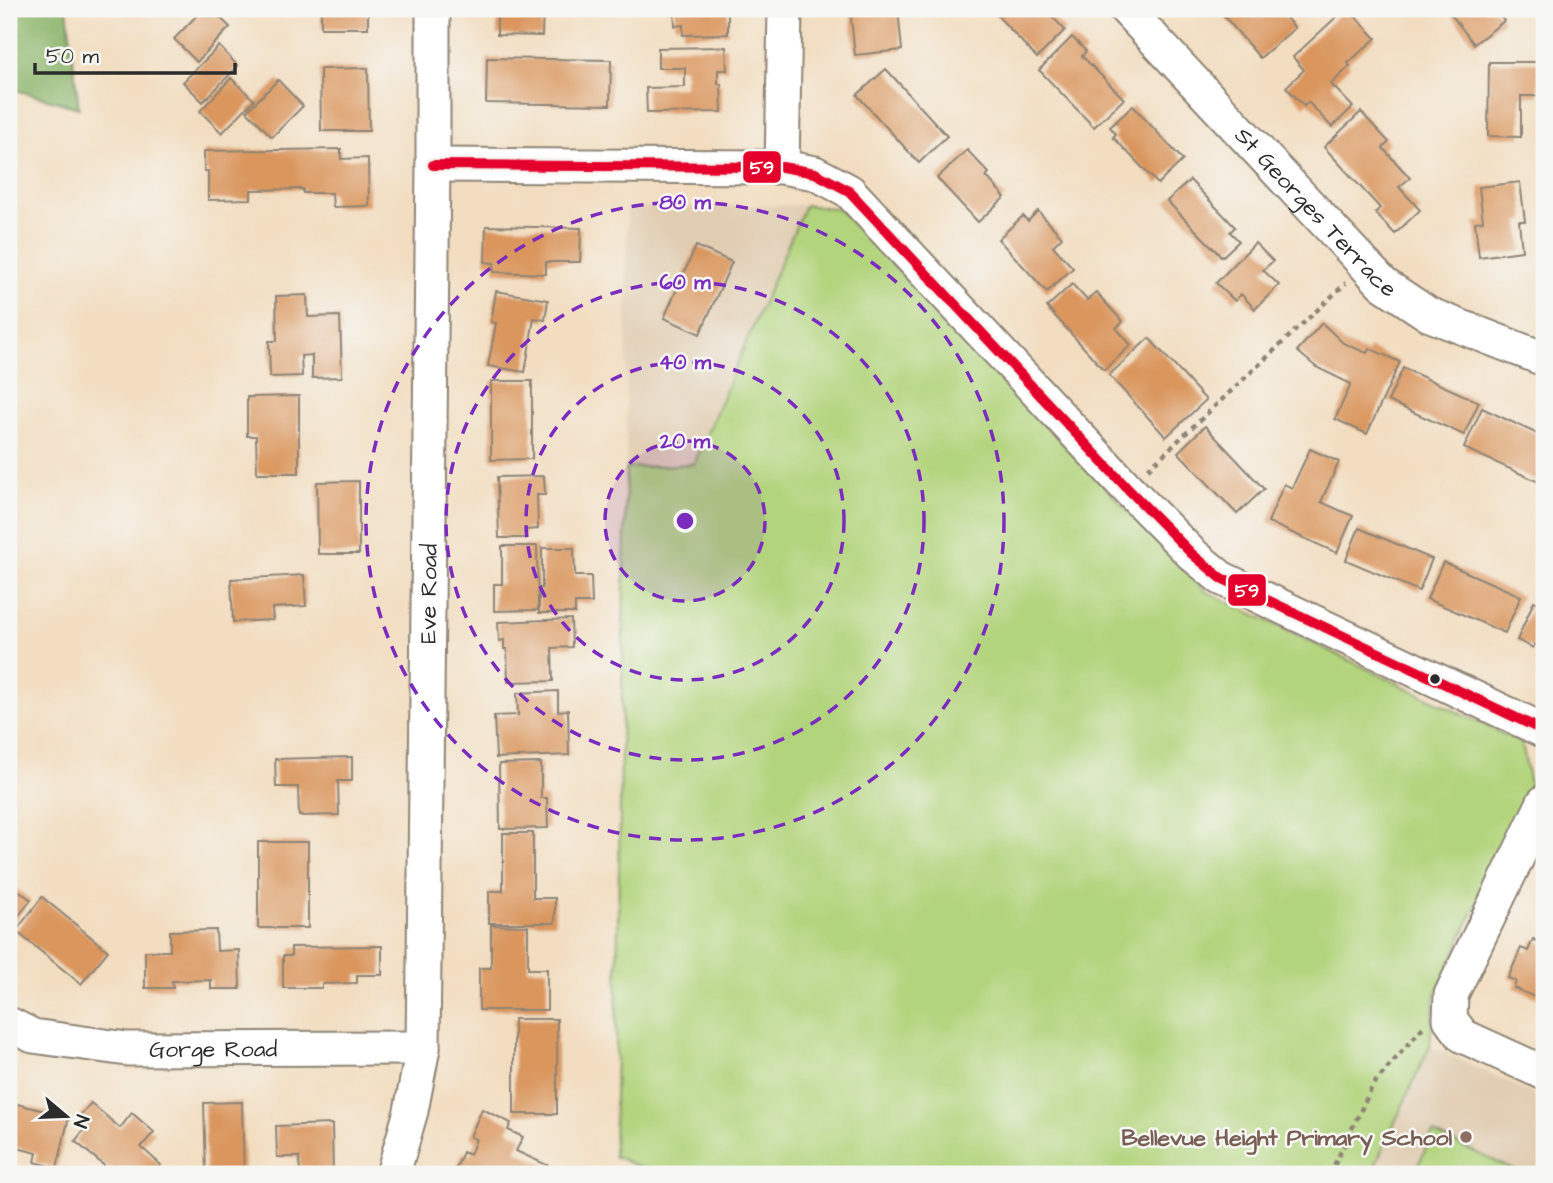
<svg xmlns="http://www.w3.org/2000/svg" width="1553" height="1183" font-family="'Architects Daughter',sans-serif">
<rect width="100%" height="100%" fill="#f6f6f2"/>
<filter id="ink" filterUnits="userSpaceOnUse"><feTurbulence type="fractalNoise" baseFrequency=".0143" numOctaves="2"/><feDisplacementMap in="SourceGraphic" scale="14" xChannelSelector="R" yChannelSelector="G"/><feConvolveMatrix kernelMatrix="1 2 1 2 8 2 1 2 1" color-interpolation-filters="sRGB"/></filter>
<filter id="wash" filterUnits="userSpaceOnUse"><feTurbulence type="fractalNoise" baseFrequency=".00686" numOctaves="4" result="noise"/><feDisplacementMap in="SourceGraphic" scale="28" xChannelSelector="R" yChannelSelector="G"/><feGaussianBlur stdDeviation="1.57" result="paint"/><feColorMatrix in="noise" values="0 0 0 0 0 0 0 0 0 0 0 0 0 0 0 0 0 1.4 0 .05"/><feComposite in="paint" operator="in"/></filter>
<g filter="url(#wash)">
<rect width="100%" height="100%" fill="#f2ddc0"/>
<g fill="#e1cdb2">
<polygon points="805,205 694,464 626,468 627,208"/>
<polygon points="1430,1046 1544,1099 1544,1174 1371,1174"/>
</g>
<g fill="#b2d47c" stroke="#6e8054" stroke-width="2">
<polygon points="805,205 839,209 1205,591 1522,743 1530,785 1435,996 1430,1046 1371,1174 655,1174 614,1156 626,468 694,464"/>
<polygon points="1433,1133 1523,1174 1414,1174"/>
</g>
<polygon fill="#8db66c" stroke="#5c704c" stroke-width="2" points="9,9 67,9 79,108 9,88"/>
<g id="blocks">
<g fill="#da965d">
<polygon points="203,9 211,9 230,27 197,62 174,39"/>
<rect x="321" y="9" width="47" height="19"/>
<polygon points="497,9 543,9 542,36 497,35"/>
<polygon points="674,9 728,9 728,34 683,35 683,25 675,26"/>
<polygon points="850,9 898,9 902,50 855,55"/>
<polygon points="993,9 1045,9 1065,30 1037,58 994,12"/>
<polygon points="1218,9 1278,9 1295,28 1260,58"/>
<polygon points="1345,9 1348,9 1376,38 1348,63 1350,66 1331,84 1353,107 1332,127 1308,102 1304,106 1286,87 1304,70 1293,57"/>
<polygon points="1447,9 1495,9 1504,21 1474,44"/>
<polygon points="1072,37 1086,51 1082,56 1124,99 1094,127 1039,70"/>
<polygon points="219,46 238,66 203,102 183,82"/>
<polygon points="726,47 727,70 718,70 718,84 721,84 722,112 647,113 646,88 685,87 685,68 658,68 658,48"/>
<polygon points="487,58 611,60 610,105 486,103"/>
<polygon points="1489,62 1539,62 1538,96 1521,96 1521,137 1488,136"/>
<polygon points="368,68 369,131 321,131 320,69"/>
<polygon points="886,69 947,136 919,163 857,95"/>
<polygon points="231,78 254,100 222,133 200,111"/>
<polygon points="278,80 303,106 272,137 247,111"/>
<polygon points="1133,106 1183,160 1158,184 1113,137 1116,134 1110,127"/>
<polygon points="1361,112 1389,142 1383,148 1410,178 1399,187 1420,210 1395,234 1375,213 1380,208 1324,147"/>
<polygon points="341,149 341,159 368,158 369,206 333,207 332,193 303,193 303,189 251,190 251,199 208,200 208,171 204,171 204,151"/>
<polygon points="967,150 989,173 986,176 1005,197 978,222 937,178"/>
<polygon points="1190,180 1235,227 1230,232 1239,241 1222,257 1167,201"/>
<polygon points="1520,182 1525,221 1519,221 1522,251 1479,257 1475,222 1483,221 1479,187"/>
<polygon points="1038,211 1062,237 1053,246 1073,268 1047,292 998,239 1023,216 1028,221"/>
<polygon points="486,226 581,228 580,262 546,262 546,274 494,272 494,263 485,262"/>
<polygon points="1255,243 1273,261 1263,270 1279,285 1255,309 1241,294 1235,301 1216,283"/>
<polygon points="696,246 732,262 700,334 664,318"/>
<polygon points="1072,284 1087,300 1096,292 1123,322 1116,328 1131,345 1104,370 1047,307"/>
<polygon points="496,291 548,300 545,320 534,318 525,372 488,366 496,323 491,322"/>
<polygon points="307,295 308,317 340,316 342,377 312,378 312,355 301,356 302,376 270,377 269,341 277,341 276,296"/>
<polygon points="1322,323 1343,343 1367,353 1369,348 1400,362 1367,434 1335,419 1351,384 1316,367 1297,351"/>
<polygon points="1149,338 1206,400 1166,437 1109,375"/>
<polygon points="1403,368 1479,402 1464,435 1388,401"/>
<polygon points="491,381 532,381 532,459 491,460"/>
<polygon points="299,396 299,473 257,473 256,436 247,436 247,397"/>
<polygon points="1482,408 1544,437 1544,481 1543,484 1464,448"/>
<polygon points="1205,426 1264,489 1237,514 1178,452"/>
<polygon points="1310,449 1339,462 1321,502 1353,516 1337,553 1268,522 1284,484 1292,488"/>
<polygon points="544,476 545,495 537,495 538,529 525,530 525,538 499,538 497,477"/>
<polygon points="359,481 359,554 318,554 317,482"/>
<polygon points="1359,528 1432,559 1419,591 1346,560"/>
<polygon points="502,546 537,546 538,610 494,611 494,584 502,584"/>
<polygon points="542,548 574,548 575,576 591,576 592,603 575,603 575,613 539,613 539,588 542,588"/>
<polygon points="1443,562 1521,596 1505,633 1427,599"/>
<polygon points="304,575 306,606 272,608 273,620 233,622 231,579"/>
<polygon points="1534,601 1544,605 1544,648 1535,644 1533,648 1517,640"/>
<polygon points="571,619 572,647 552,648 553,681 508,682 507,649 504,649 504,640 499,641 498,622"/>
<polygon points="558,691 558,711 568,710 569,755 496,758 494,716 518,715 517,693"/>
<polygon points="352,757 352,781 338,781 339,815 299,816 298,787 276,787 275,759"/>
<polygon points="541,763 541,798 547,798 548,828 500,829 499,764"/>
<polygon points="503,833 533,833 533,898 555,898 555,923 489,923 489,891 503,891"/>
<rect x="258" y="842" width="50" height="86"/>
<polygon points="9,883 31,900 9,928"/>
<polygon points="42,897 108,951 81,984 16,931"/>
<polygon points="491,925 528,926 528,969 547,969 547,1010 479,1010 479,968 491,968"/>
<polygon points="216,930 217,951 239,950 240,989 211,989 211,980 172,981 173,988 145,988 145,951 170,951 170,931"/>
<polygon points="1533,939 1544,944 1544,1001 1514,988 1516,981 1508,978 1521,948 1528,951"/>
<polygon points="382,946 382,975 357,975 357,983 322,984 322,988 283,988 283,956 291,956 291,947"/>
<rect x="514" y="1019" width="43" height="95"/>
<polygon points="9,1102 69,1117 57,1168 35,1162 37,1153 9,1146"/>
<polygon points="242,1102 244,1174 206,1174 204,1103"/>
<polygon points="91,1103 120,1128 132,1113 154,1132 141,1147 161,1165 153,1174 114,1174 75,1141 88,1125 79,1117"/>
<polygon points="482,1109 511,1123 508,1130 523,1137 516,1151 549,1166 546,1174 470,1174 456,1168 463,1152 470,1155 476,1139 470,1137"/>
<polygon points="332,1124 333,1174 300,1174 299,1157 277,1157 276,1126"/>
</g>
</g>
</g>
<g filter="url(#ink)">
<use href="#blocks" fill-opacity="0" stroke="#8e8476" stroke-width="2"/>
<g fill="none" stroke-linecap="round" stroke-linejoin="round">
<defs>
<g id="minor">
<path id="s1" d="M1126,9L1383,284L1428,314L1544,359"/>
<polyline points="433,165 782,167 815,173 849,191 1127,488 1192,554 1221,578 1544,731"/>
<polyline points="782,167 785,9"/>
<polyline points="1544,802 1451,995 1450,1019 1463,1036 1544,1073"/>
<path id="s2" d="M9,1024L33,1036L127,1049L423,1048"/>
<path id="s3" d="M393,1174L411,1111L423,1048L433,165V9"/>
</g>
</defs>
<use href="#minor" stroke="#8e8476" stroke-width="37"/>
<g stroke="#8e8476" stroke-width="4.5" stroke-dasharray="5 5" stroke-linecap="butt">
<polyline points="1148,469 1346,283"/>
<polyline points="1330,1174 1373,1085 1423,1027"/>
</g>
<use href="#minor" stroke="#fff" stroke-width="33"/>
<defs>
<polyline id="bus-1" points="433,165 782,167 815,173 849,191 1127,488 1192,554 1221,578 1544,731"/>
</defs>
<use href="#bus-1" stroke="#f6f6f2" stroke-width="16"/>
<use href="#bus-1" stroke="#e4002b" stroke-width="10"/>
</g>
</g>
<circle cx="685" cy="521" r="80" fill="#7b2cbf" fill-opacity=".12"/>
<g fill="none" stroke="#7b2cbf" stroke-width="3.5" stroke-dasharray="12 9">
<circle cx="685" cy="521" r="80"/>
<circle cx="685" cy="521" r="159"/>
<circle cx="685" cy="521" r="239"/>
<circle cx="685" cy="521" r="319"/>
</g>
<circle fill="#2b2b2b" stroke="#f6f6f2" stroke-width="2.5" cx="1435" cy="679" r="6"/>
<circle fill="#8d6e63" stroke="#f6f6f2" stroke-width="2.5" cx="1466" cy="1137" r="7"/>
<g text-anchor="middle" stroke-width="5" stroke-linejoin="round" paint-order="stroke">
<g font-size="23" fill="#2b2b2b" stroke="#f6f6f2">
<text dy="8" stroke="none"><textPath href="#s1" startOffset="278">St Georges Terrace</textPath></text>
<text dy="8" stroke="none"><textPath href="#s3" startOffset="584">Eve Road</textPath></text>
<text dy="8" stroke="none"><textPath href="#s2" startOffset="208">Gorge Road</textPath></text>
</g>
<g font-size="23" font-weight="bold" fill="#785e54" stroke="#f6f6f2" text-anchor="end">
<text x="1452" y="1145">Bellevue Height Primary School</text>
</g>
</g>
<circle cx="685" cy="521" r="10" fill="#7b2cbf" stroke="#f6f6f2" stroke-width="3.5"/>
<g font-size="21" text-anchor="middle" font-weight="bold" fill="#7b2cbf" stroke="#f6f6f2" stroke-width="5" stroke-linejoin="round" paint-order="stroke">
<text x="685" y="209">80 m</text>
<text x="685" y="289">60 m</text>
<text x="685" y="369">40 m</text>
<text x="685" y="448">20 m</text>
</g>
<g stroke="#f6f6f2" stroke-width="2.5">
<rect x="742" y="150" width="40" height="34" rx="7" fill="#e4002b"/>
<rect x="1227" y="573" width="40" height="34" rx="7" fill="#e4002b"/>
</g>
<g font-size="19" text-anchor="middle" font-weight="bold" fill="#fff">
<text x="762" y="174">59</text>
<text x="1247" y="597">59</text>
</g>
<rect width="1553" height="1183" fill="none" stroke="#f6f6f2" stroke-width="35"/>
<g transform="translate(66 1116) rotate(109)" stroke="#f6f6f2" stroke-width="5" paint-order="stroke">
<path d="M0-5L12 26L0 18L-12 26Z" fill="#2b2b2b"/>
<text y="-10" font-size="19" font-weight="bold" text-anchor="middle" fill="#2b2b2b">N</text>
</g>
<path d="M35 63v10h200v-10" fill="none" stroke="#2b2b2b" stroke-width="3.5"/>
<text x="46" y="63" font-size="21" fill="#2b2b2b" stroke="#f6f6f2" stroke-width="5" paint-order="stroke">50 m</text>
</svg>
